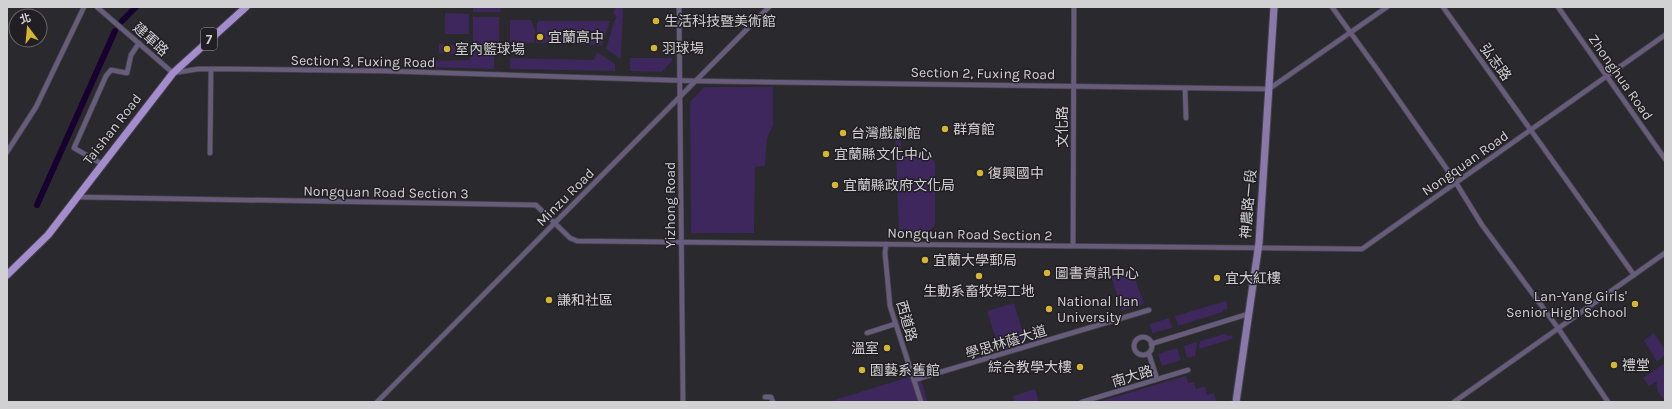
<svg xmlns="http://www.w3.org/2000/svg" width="1672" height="409" font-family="Karla,'Noto Sans TC',sans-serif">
<rect width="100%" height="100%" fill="#2a292d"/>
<g fill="#3d275c">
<polygon points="473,7 501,7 500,12 473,12"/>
<polygon points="616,7 623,7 621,59 606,49 614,22 617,17 613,13"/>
<polygon points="445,13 469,14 469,34 445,34"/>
<rect x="473" y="17" width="26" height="28"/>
<polygon points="510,20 531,20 535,30 534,43 510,42"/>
<polygon points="540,21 610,21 602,45 536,43 537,22"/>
<polygon points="439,44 455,45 455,54 439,53"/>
<polygon points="471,48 494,49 494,69 420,67 419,61 470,60"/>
<polygon points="597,52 615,64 615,71 510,69 510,58 594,60"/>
<polygon points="630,58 672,58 672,61 662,72 630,71"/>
<polygon points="704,87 773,87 773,125 767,138 765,166 755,167 754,233 691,233 690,102"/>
<path d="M895,127H901V156C915,147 926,150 935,163V225C926,237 914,236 903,229V235L899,234Z"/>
<polygon points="1111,276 1134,276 1144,304 1122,311"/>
<polygon points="1226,301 1228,309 1223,310 1223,312 1178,326 1175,316"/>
<polygon points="1014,303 1026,343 1000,351 987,311"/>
<polygon points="1169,318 1172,328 1152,333 1150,324"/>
<polygon points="1654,333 1665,350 1665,355 1657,362 1644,340"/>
<polygon points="1225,334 1228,336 1233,335 1232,339 1199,349 1200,341"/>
<polygon points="1197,342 1195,356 1187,358 1184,346"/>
<polygon points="1177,348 1181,360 1162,366 1158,354"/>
<path d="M1665,363V400C1658,395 1656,389 1657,381L1649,386L1643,378Z"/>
<polygon points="919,374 928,402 828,402"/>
<polygon points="1186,376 1188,383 1194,382 1196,389 1205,386 1207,395 1214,393 1217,402 1098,402"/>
<polygon points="1035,389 1039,402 1014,402 1013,396"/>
</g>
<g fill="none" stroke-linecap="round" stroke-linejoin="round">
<g stroke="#170030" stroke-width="6">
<polyline points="122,21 136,7"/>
<polyline points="37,205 115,31"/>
</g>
<defs>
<g id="street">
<polyline points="97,7 173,73 198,69 229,69 386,71 697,81 1269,89 1387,7"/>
<polyline points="679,7 683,402"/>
<polyline points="1332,7 1379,72 1453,178 1482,225 1558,328 1608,402"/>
<polyline points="1443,7 1634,275"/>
<polyline points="1558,7 1665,159"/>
<polyline points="1185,88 1186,118"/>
<polyline points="7,152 36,107 84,7"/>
<polyline points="210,153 211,69"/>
<polyline points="102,164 74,148 106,76 111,70 127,73 131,55 139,43"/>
<polyline points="76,197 536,205 570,238 577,241 1362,249 1665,35"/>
<polyline points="886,244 885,253 890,306 921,402"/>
<polyline points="1073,246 1074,7"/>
<polyline points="867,333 895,324"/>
<circle cx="1143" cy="346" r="9"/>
<polyline points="1151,344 1248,314"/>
<polyline points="1149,354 1157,379"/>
<polyline points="914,380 1149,310"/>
<polyline points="765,397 771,397 773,402"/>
<polyline points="377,402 769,7"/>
<polyline points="1082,402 1188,370"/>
<polyline points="1454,402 1665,253"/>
</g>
<polyline id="secondary" points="1236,402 1259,243 1274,7"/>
<polyline id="primary" points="7,275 48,235 173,73 246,7"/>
</defs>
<use href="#street" stroke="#454448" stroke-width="6"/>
<use href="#secondary" stroke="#454448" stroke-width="9"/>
<use href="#primary" stroke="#454448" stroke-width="9"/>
<use href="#street" stroke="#675c7c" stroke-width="4.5"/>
<use href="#secondary" stroke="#8978aa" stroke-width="7"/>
<use href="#primary" stroke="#a48dce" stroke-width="7"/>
</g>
<g fill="#d5b534" stroke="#211f23" stroke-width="1.5">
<circle cx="656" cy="21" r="4"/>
<circle cx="540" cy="37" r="4"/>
<circle cx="654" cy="48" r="4"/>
<circle cx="447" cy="49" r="4"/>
<circle cx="945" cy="129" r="4"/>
<circle cx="843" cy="133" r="4"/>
<circle cx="826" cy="154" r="4"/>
<circle cx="980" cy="173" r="4"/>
<circle cx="835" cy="185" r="4"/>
<circle cx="925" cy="260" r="4"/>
<circle cx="1047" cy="273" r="4"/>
<circle cx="979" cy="276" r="4"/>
<circle cx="1217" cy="278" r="4"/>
<circle cx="549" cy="300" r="4"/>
<circle cx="1635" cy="304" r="4"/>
<circle cx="1049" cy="309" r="4"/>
<circle cx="887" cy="348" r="4"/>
<circle cx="1614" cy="365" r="4"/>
<circle cx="1080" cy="367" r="4"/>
<circle cx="862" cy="370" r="4"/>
</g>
<g text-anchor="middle" stroke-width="3" stroke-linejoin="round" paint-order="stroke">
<rect fill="#211f23" stroke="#9c9b9e" stroke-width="1" x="201" y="28" width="16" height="22" rx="3"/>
<g font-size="13" font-weight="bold" fill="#d1d0d3">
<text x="209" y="44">7</text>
</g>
<g font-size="14" fill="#d1d0d3" stroke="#211f23" text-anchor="start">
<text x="664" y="26">生活科技暨美術館</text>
<text x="548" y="42">宜蘭高中</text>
<text x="662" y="53">羽球場</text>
<text x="455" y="54">室內籃球場</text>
<text x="953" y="134">群育館</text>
<text x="851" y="138">台灣戲劇館</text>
<text x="834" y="159">宜蘭縣文化中心</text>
<text x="988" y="178">復興國中</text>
<text x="843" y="190">宜蘭縣政府文化局</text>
<text x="933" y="265">宜蘭大學郵局</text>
<text x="1055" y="278">圖書資訊中心</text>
<text x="1225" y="283">宜大紅樓</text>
<text x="979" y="296" text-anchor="middle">生動系畜牧場工地</text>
<text x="1627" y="301" text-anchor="end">Lan-Yang Girls'<tspan x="1627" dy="16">Senior High School</tspan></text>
<text x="557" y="305">謙和社區</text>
<text x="1057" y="306">National Ilan<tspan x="1057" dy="16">University</tspan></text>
<text x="879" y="353" text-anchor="end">溫室</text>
<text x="1622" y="370">禮堂</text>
<text x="1072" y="372" text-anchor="end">綜合教學大樓</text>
<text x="870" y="375">園藝系舊館</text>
</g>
<g font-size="14" fill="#d1d0d3" stroke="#211f23">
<text transform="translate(151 39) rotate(42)" y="5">建軍路</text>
<text transform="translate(363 61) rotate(1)" y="5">Section 3, Fuxing Road</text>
<text transform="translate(1496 62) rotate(54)" y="5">弘志路</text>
<text transform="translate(983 73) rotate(1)" y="5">Section 2, Fuxing Road</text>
<text transform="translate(1621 77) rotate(55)" y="5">Zhonghua Road</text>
<text transform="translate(1062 127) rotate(-90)" y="5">文化路</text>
<text transform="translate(112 129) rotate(-52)" y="5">Taishan Road</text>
<text transform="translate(1465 163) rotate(-35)" y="5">Nongquan Road</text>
<text transform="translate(386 192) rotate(1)" y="5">Nongquan Road Section 3</text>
<text transform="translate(565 197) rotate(-45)" y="5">Minzu Road</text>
<text transform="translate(1248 204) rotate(-85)" y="5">神農路一段</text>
<text transform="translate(670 205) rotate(-90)" y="5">Yizhong Road</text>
<text transform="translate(970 234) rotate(1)" y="5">Nongquan Road Section 2</text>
<text transform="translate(907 321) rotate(74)" y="5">西道路</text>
<text transform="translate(1006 342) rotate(-17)" y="5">學思林蔭大道</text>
<text transform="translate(1132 376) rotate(-17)" y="5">南大路</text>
</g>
</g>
<rect width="1672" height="409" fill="none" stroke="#d1d0d3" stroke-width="16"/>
<g transform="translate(28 28) rotate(344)"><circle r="19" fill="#211f23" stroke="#676669"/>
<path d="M0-3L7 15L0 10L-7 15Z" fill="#d5b534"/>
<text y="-6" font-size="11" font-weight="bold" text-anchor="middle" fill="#d1d0d3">北</text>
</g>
</svg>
